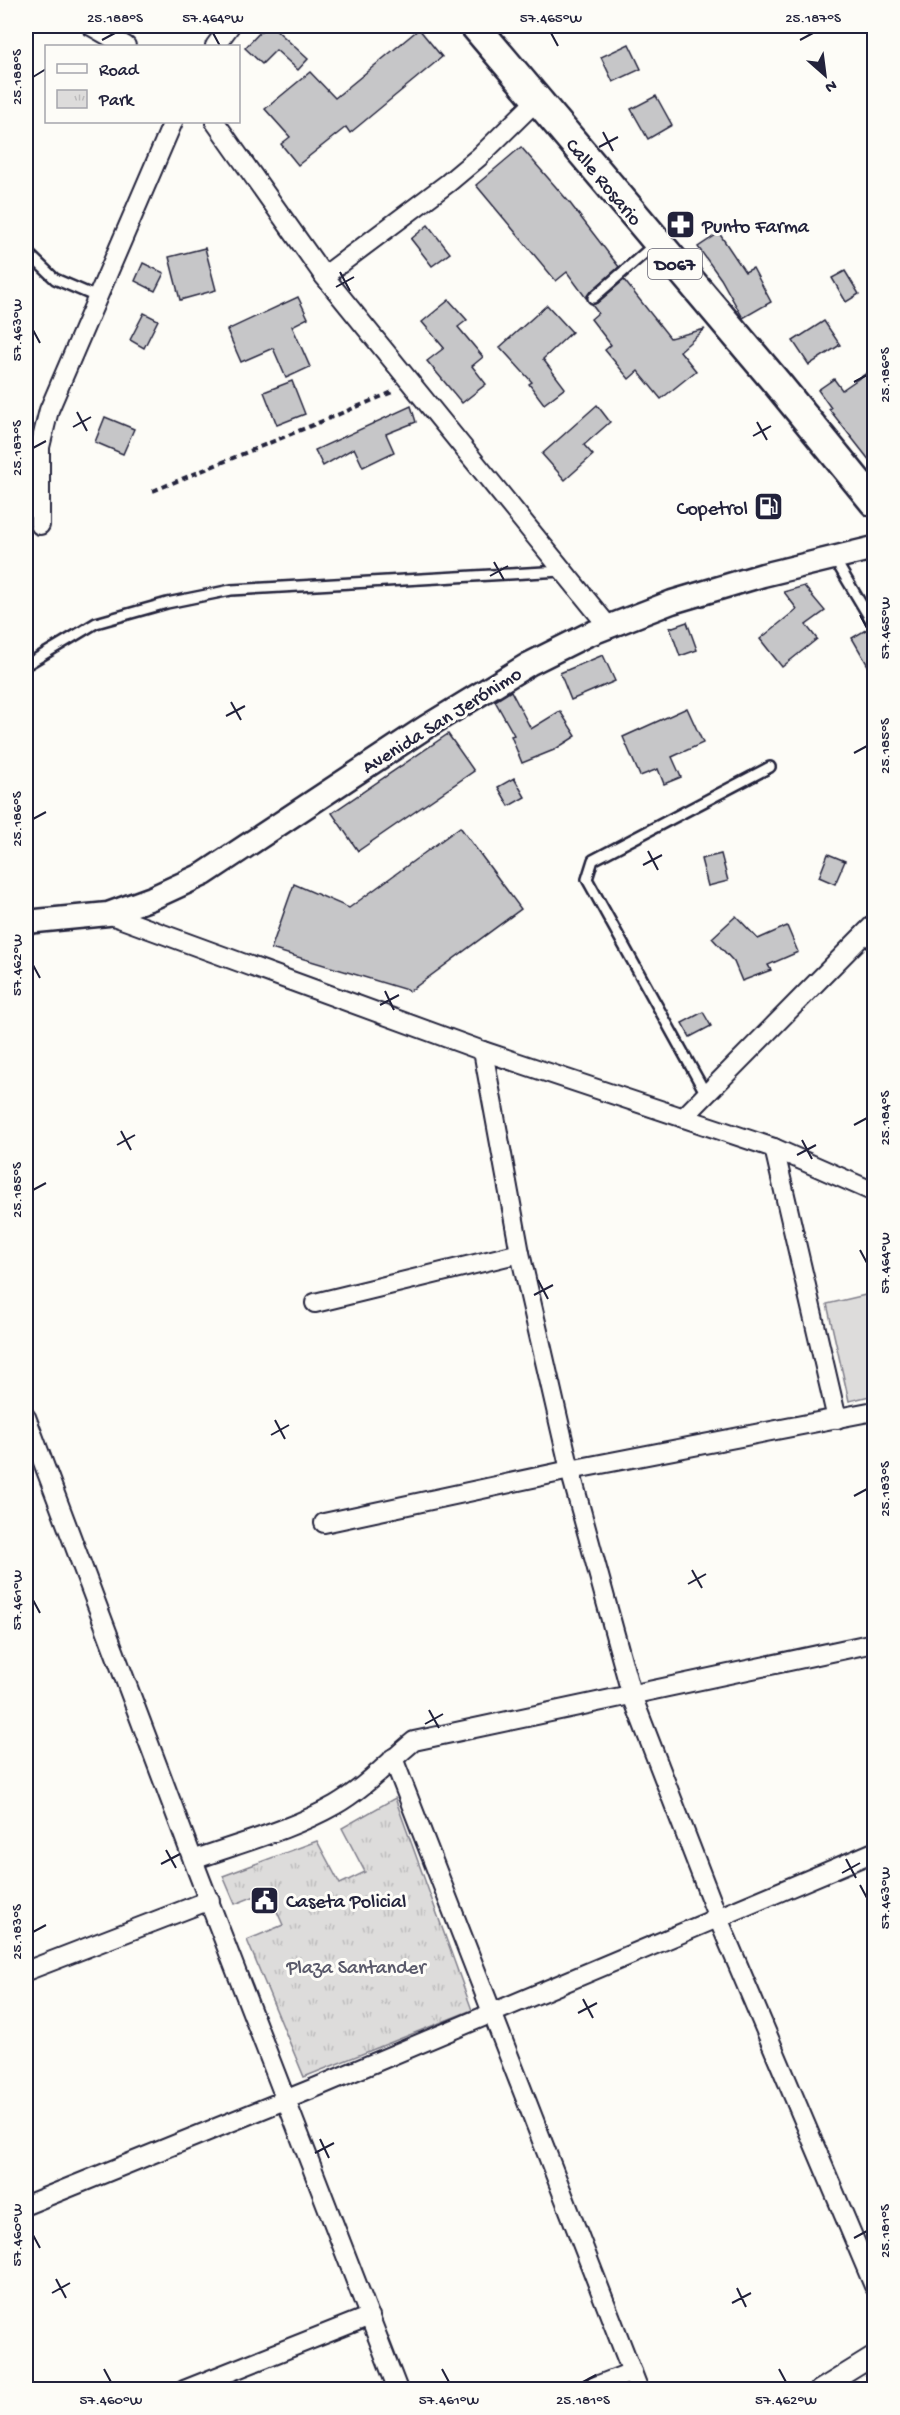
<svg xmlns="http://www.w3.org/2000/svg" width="900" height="2415" font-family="'Gochi Hand',sans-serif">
<defs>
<pattern id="park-tufts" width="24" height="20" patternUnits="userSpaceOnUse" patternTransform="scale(1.5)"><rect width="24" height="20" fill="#dddcdb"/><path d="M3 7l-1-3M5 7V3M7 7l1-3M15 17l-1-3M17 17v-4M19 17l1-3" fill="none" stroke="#bdbcbd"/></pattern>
</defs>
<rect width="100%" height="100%" fill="#fdfcf7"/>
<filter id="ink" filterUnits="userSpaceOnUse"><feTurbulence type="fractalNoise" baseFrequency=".0167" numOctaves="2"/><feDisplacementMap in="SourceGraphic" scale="12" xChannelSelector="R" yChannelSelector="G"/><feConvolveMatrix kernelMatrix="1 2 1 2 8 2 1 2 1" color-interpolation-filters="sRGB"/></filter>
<g filter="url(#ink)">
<polygon fill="#dddcdb" stroke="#807f8b" stroke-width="1.5" points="874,1293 874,1395 849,1401 827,1304"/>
<polygon fill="url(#park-tufts)" stroke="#807f8b" stroke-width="1.5" points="395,1798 472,2010 304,2077 247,1940 283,1925 268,1891 235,1904 223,1876 317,1841 340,1884 365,1872 342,1828"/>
<g fill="#c6c6c8" stroke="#22223b" stroke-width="1.5">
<polygon points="266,26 272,26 308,59 298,70 276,50 262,64 245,48"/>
<polygon points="419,29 442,57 350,133 346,127 298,165 281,144 290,137 265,109 310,72 335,98"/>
<polygon points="629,44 641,69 613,82 601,57"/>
<polygon points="656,96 672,125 648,139 631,109"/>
<polygon points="521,147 569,202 619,267 589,293 586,298 567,272 556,281 476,185"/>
<polygon points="428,225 450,253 432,266 411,239"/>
<polygon points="719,233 745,272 753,268 771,302 743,318 721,279 698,247"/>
<polygon points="205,248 216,290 180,300 169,257"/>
<polygon points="143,263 164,273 155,291 135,281"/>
<polygon points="845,271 859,294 846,302 832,278"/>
<polygon points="624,280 670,338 705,329 680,351 696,371 661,399 638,371 629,379 605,350 611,345 591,319 598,313 592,305 597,303"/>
<polygon points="298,297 308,318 292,326 310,367 286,378 273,348 241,362 227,330"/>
<polygon points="449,300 467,320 458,327 483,357 472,366 486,384 462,403 427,361 444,348 422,322"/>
<polygon points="547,305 572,332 543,359 565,388 544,404 529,384 532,382 500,347"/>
<polygon points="144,313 158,320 144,348 130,340"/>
<polygon points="824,321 840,345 809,365 793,341"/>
<polygon points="874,368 874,466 829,409 831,408 818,390 834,379 842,390"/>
<polygon points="292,381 305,414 277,425 264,392"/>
<polygon points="597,405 610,422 584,445 593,455 565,480 542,454"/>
<polygon points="411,406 416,422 386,434 394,452 363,467 354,448 323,466 315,450"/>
<polygon points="105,417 134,429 123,454 95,442"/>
<polygon points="804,586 825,611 806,625 817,639 782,667 760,639 797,609 784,592"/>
<polygon points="687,622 697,650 680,656 670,628"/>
<polygon points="869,628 874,628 874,676 852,638"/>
<polygon points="603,655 615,681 571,700 560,673"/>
<polygon points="511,691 531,729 560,711 576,736 554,750 522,763 511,736 514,735 495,701"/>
<polygon points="687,708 703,743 672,757 681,777 664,784 658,769 640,776 623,737"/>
<polygon points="448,734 474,771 358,851 332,813"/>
<polygon points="514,778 525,797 509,806 498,787"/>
<polygon points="460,827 521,909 410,991 271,949 294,884 349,908"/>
<polygon points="721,854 728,881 708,886 701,859"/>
<polygon points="828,854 845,861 835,884 819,877"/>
<polygon points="736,916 758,939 787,926 798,952 768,965 771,970 742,981 734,962 712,938"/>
<polygon points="703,1012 711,1026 690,1037 682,1023"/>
</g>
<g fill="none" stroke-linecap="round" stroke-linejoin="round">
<defs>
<g id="service">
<polyline points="26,251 55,279 97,297"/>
<polyline points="593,298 655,244"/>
<polyline points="834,558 872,622"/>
<polyline points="26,665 96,623 167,603 231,590 562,571"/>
<polyline points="863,935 874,946"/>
<polyline points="706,1094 587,879 593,860 770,767"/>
</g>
<g id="minor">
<polyline points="91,26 126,46"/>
<polyline points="215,46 230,26"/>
<polyline points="215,122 324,276 448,183 479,157 537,100"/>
<polyline points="324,276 608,626"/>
<polyline points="40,525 40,447 49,410 173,122"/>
<polyline points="108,914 483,1051 774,1148 874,1192"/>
<polyline points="483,1051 520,1253 570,1470 631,1693 718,1918 874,2286"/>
<polyline points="683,1118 874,924"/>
<polyline points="774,1148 837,1419"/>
<polyline points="315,1303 520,1253"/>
<polyline points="26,1417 193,1860 398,2390"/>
<polyline points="324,1523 570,1470 874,1411"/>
<polyline points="393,1758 639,2390"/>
<path d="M193,1860C240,1843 291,1830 335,1805C365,1788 388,1762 414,1741L874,1643"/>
<polyline points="26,1971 210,1900"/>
<polyline points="26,2205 312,2089 874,1852"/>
<polyline points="184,2390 370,2316"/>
<polyline points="586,2390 632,2372"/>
<polyline points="819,2390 874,2356"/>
</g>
<polyline id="tertiary" points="26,922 108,914 152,898 204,874 426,727 529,664 587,635 672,602 763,575 874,548"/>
<polyline id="primary" points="475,26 776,382 874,502"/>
</defs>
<use href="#service" stroke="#22223b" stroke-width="14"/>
<use href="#minor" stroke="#22223b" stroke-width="22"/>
<use href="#tertiary" stroke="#22223b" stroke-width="27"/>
<use href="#primary" stroke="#22223b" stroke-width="33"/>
<polyline stroke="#22223b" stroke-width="4" stroke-dasharray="6 4.5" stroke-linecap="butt" points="153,491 395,391"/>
<use href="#service" stroke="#fdfcf7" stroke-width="9"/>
<use href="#minor" stroke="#fdfcf7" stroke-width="18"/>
<use href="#tertiary" stroke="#fdfcf7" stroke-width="22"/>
<use href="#primary" stroke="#fdfcf7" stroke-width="28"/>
</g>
</g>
<path fill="none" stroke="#22223b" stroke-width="2" d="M213,33L220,46M551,33L558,46M102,40L115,33M800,40L813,33M33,77L46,69M603,132L613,151M599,147L618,137M340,272L350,291M336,287L354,277M33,330L40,343M854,382L867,375M77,412L87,431M757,422L767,440M73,427L91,417M753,436L771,426M33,448L46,441M494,562L504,580M490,576L508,566M860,615L867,628M231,702L241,720M226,716L245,706M854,753L867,746M33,819L46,812M648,851L658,870M643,865L662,855M33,965L40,978M385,991L394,1010M380,1005L399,995M854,1125L867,1118M121,1131L131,1150M802,1140L812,1159M117,1145L135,1135M797,1155L816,1145M33,1190L46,1183M860,1250L867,1263M538,1280L548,1299M534,1295L553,1285M275,1420L285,1439M271,1435L289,1425M854,1496L867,1489M692,1570L702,1588M688,1584L706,1574M33,1600L40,1613M429,1710L439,1728M425,1724L443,1714M166,1850L176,1868M846,1859L856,1878M161,1864L180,1854M842,1873L860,1863M860,1885L867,1898M33,1932L46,1925M583,1999L593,2018M578,2013L597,2003M320,2139L329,2158M315,2153L334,2143M33,2235L40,2248M854,2238L867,2231M56,2279L66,2298M737,2288L746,2307M52,2293L70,2283M732,2303L751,2293M104,2369L111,2382M442,2369L449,2382M779,2369L786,2382M583,2382L596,2375"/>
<defs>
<symbol id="pharmacy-square" viewBox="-11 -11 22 22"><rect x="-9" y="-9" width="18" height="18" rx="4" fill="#22223b" stroke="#fdfcf7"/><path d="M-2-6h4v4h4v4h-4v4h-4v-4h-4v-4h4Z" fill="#fff"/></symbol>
<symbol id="fuel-square" viewBox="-11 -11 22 22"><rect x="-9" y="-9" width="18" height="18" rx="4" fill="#22223b" stroke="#fdfcf7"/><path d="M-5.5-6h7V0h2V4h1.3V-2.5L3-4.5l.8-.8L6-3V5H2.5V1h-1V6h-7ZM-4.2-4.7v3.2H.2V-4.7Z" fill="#fff"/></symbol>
<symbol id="civic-square" viewBox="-11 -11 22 22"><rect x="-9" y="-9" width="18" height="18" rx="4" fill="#22223b" stroke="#fdfcf7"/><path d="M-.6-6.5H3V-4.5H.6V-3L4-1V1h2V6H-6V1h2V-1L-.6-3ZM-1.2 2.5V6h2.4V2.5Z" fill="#fff"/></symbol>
</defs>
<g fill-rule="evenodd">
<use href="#pharmacy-square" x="664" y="208" width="33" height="33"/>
<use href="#fuel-square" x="752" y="490" width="33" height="33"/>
<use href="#civic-square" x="248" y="1884" width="33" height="33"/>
</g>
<g text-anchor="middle" stroke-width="6" stroke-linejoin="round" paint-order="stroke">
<rect fill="#fdfcf7" stroke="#646373" stroke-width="1.5" x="648" y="249" width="54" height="30" rx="4.5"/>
<g font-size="18" font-weight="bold" fill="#22223b">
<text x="675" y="270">D067</text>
</g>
<g font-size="20" fill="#22223b" stroke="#fdfcf7">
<text transform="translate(605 181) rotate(50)" y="7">Calle Rosario</text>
<text transform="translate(441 719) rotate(-32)" y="7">Avenida San Jerónimo</text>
</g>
<g font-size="20" fill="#22223b" stroke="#fdfcf7" text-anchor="start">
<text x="702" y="232">Punto Farma</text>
<text x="748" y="514" text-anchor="end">Copetrol</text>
<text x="286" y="1907">Caseta Policial</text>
</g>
<g font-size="20" fill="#5a5a6b" stroke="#fdfcf7">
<text x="356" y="1973">Plaza Santander</text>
</g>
</g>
<rect width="900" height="2415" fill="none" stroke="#fdfcf7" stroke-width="66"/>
<rect x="45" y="45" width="195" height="78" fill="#fdfcf7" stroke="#a5a5ac" stroke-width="1.5"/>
<rect x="57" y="64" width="30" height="9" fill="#fdfcf7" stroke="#a5a5ac" stroke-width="1.5"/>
<text x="99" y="75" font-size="18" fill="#22223b">Road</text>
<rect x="57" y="90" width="30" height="18" fill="url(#park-tufts)" stroke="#a5a5ac" stroke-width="1.5"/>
<text x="99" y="105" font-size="18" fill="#22223b">Park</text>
<g transform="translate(825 75) rotate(152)" stroke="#fdfcf7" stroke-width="4.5" paint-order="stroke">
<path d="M0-4.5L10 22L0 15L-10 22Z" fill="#22223b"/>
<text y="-9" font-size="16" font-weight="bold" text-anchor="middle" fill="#22223b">N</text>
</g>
<rect x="33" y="33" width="834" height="2349" fill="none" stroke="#22223b" stroke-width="2"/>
<g font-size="15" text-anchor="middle" fill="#22223b">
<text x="115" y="22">25.188°S</text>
<text x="213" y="22">57.464°W</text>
<text x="551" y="22">57.465°W</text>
<text x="813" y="22">25.187°S</text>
<text transform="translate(16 77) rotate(-90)" y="5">25.188°S</text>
<text transform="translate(16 330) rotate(-90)" y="5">57.463°W</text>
<text transform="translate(884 375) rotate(-90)" y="5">25.186°S</text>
<text transform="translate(16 448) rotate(-90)" y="5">25.187°S</text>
<text transform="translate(884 628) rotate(-90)" y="5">57.465°W</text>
<text transform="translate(884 746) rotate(-90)" y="5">25.185°S</text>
<text transform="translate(16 819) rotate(-90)" y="5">25.186°S</text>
<text transform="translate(16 965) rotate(-90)" y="5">57.462°W</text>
<text transform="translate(884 1118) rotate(-90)" y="5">25.184°S</text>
<text transform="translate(16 1190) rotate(-90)" y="5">25.185°S</text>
<text transform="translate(884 1263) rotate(-90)" y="5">57.464°W</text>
<text transform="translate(884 1489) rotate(-90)" y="5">25.183°S</text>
<text transform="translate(16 1600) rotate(-90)" y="5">57.461°W</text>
<text transform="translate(884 1898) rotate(-90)" y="5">57.463°W</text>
<text transform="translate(16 1932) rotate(-90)" y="5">25.183°S</text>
<text transform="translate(884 2231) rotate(-90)" y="5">25.181°S</text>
<text transform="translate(16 2235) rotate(-90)" y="5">57.460°W</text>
<text x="111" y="2404">57.460°W</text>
<text x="449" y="2404">57.461°W</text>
<text x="583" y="2404">25.181°S</text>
<text x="786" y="2404">57.462°W</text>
</g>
</svg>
